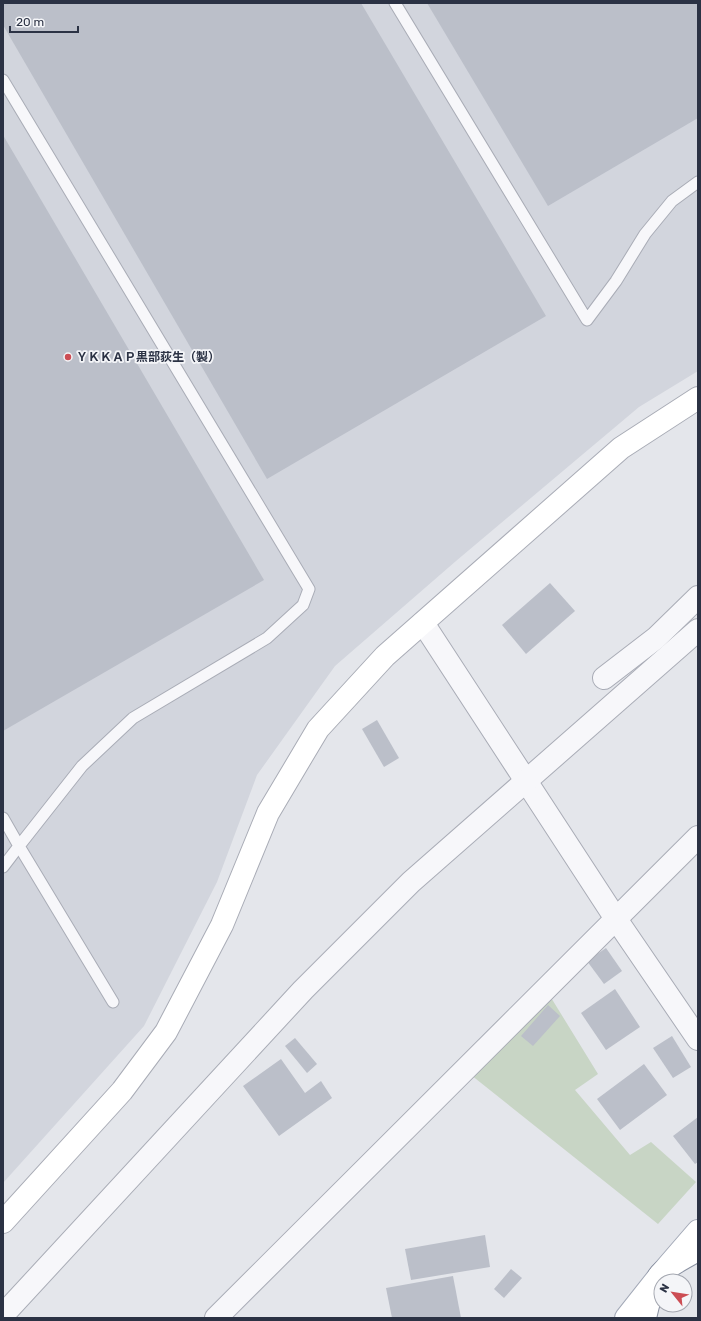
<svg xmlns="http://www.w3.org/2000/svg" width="701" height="1321" font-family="Rubik,'Noto Sans JP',sans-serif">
<rect width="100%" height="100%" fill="#e4e6eb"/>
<polygon fill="#d2d5dd" points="3,3 698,3 698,371 639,407 456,561 335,666 257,775 217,882 144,1026 3,1183"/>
<polygon fill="#c8d5c5" points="550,996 598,1074 575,1090 630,1155 651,1142 696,1182 658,1224 471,1075"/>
<g fill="#bbbfc9">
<polygon points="3,3 361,3 546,316 267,479 3,25"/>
<polygon points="427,3 698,3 698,118 548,206"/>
<polygon points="3,135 264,580 3,731"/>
<polygon points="550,583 575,611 526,654 502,625"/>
<polygon points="377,720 399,758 384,767 362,729"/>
<polygon points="606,948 622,971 604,984 587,961"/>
<polygon points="615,989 640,1027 606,1050 581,1013"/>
<polygon points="548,1005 560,1016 533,1046 521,1036"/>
<polygon points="672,1036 691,1067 673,1078 653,1048"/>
<polygon points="295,1038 317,1064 307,1073 285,1046"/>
<polygon points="281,1059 305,1093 321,1081 332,1098 279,1136 243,1086"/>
<polygon points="644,1064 667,1095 620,1130 597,1099"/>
<polygon points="698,1117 698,1162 695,1164 673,1136"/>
<polygon points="485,1235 490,1267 411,1280 405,1249"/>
<polygon points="511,1269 522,1278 504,1298 494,1289"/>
<polygon points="453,1276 461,1318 392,1318 386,1288"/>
</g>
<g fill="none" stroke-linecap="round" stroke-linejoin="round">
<defs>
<g id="lane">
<polyline points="395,3 587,320 616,281 645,234 672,201 698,182"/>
<polyline points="3,80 309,589 303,605 267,638 133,718 82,766 19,846 113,1002"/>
<polyline points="3,818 19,846 3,867"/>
</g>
<g id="street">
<polyline points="423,623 616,919 698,1039"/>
<polyline points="604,678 656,638 698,597"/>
<polyline points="3,1315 303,990 411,882 698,630"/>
<polyline points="216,1318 698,837"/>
</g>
<polyline id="secondary" points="3,1222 122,1091 166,1032 222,925 268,813 318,729 385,656 621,448 698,398"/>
<polyline id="primary" points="626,1318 660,1275 698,1231"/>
<path id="highway" d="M645,1318C648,1304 652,1289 659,1276C664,1268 689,1255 698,1250"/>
</defs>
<use href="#lane" stroke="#a9acb6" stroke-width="13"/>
<use href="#street" stroke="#a9acb6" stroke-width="24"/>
<use href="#secondary" stroke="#a9acb6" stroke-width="24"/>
<use href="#primary" stroke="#a3a9b7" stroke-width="24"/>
<use href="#highway" stroke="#8b92a2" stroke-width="24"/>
<use href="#lane" stroke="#f7f7fa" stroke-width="11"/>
<use href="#street" stroke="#f7f7fa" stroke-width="22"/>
<use href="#secondary" stroke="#fff" stroke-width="22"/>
<use href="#primary" stroke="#fff" stroke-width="22"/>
<use href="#highway" stroke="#fff" stroke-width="22"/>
</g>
<circle fill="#cc4d54" stroke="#f4f5f8" stroke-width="1.5" cx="68" cy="357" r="4"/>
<g text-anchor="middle" stroke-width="3.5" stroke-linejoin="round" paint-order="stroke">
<g font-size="12" font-weight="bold" fill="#2b3244" stroke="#f4f5f8" text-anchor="start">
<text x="76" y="361">ＹＫＫＡＰ黒部荻生（製）</text>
</g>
</g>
<rect width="701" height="1321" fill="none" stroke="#2b3244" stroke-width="8"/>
<g transform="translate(673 1293) rotate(300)"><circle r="19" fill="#f4f5f8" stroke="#a4a7b0"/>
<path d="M0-3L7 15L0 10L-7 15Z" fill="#cc4d54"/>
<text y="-6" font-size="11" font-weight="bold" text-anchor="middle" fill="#2b3244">N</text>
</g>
<path d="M10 26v6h68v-6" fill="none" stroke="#2b3244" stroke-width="2"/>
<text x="16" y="26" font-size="12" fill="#2b3244" stroke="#f4f5f8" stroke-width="3" paint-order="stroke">20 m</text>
</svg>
